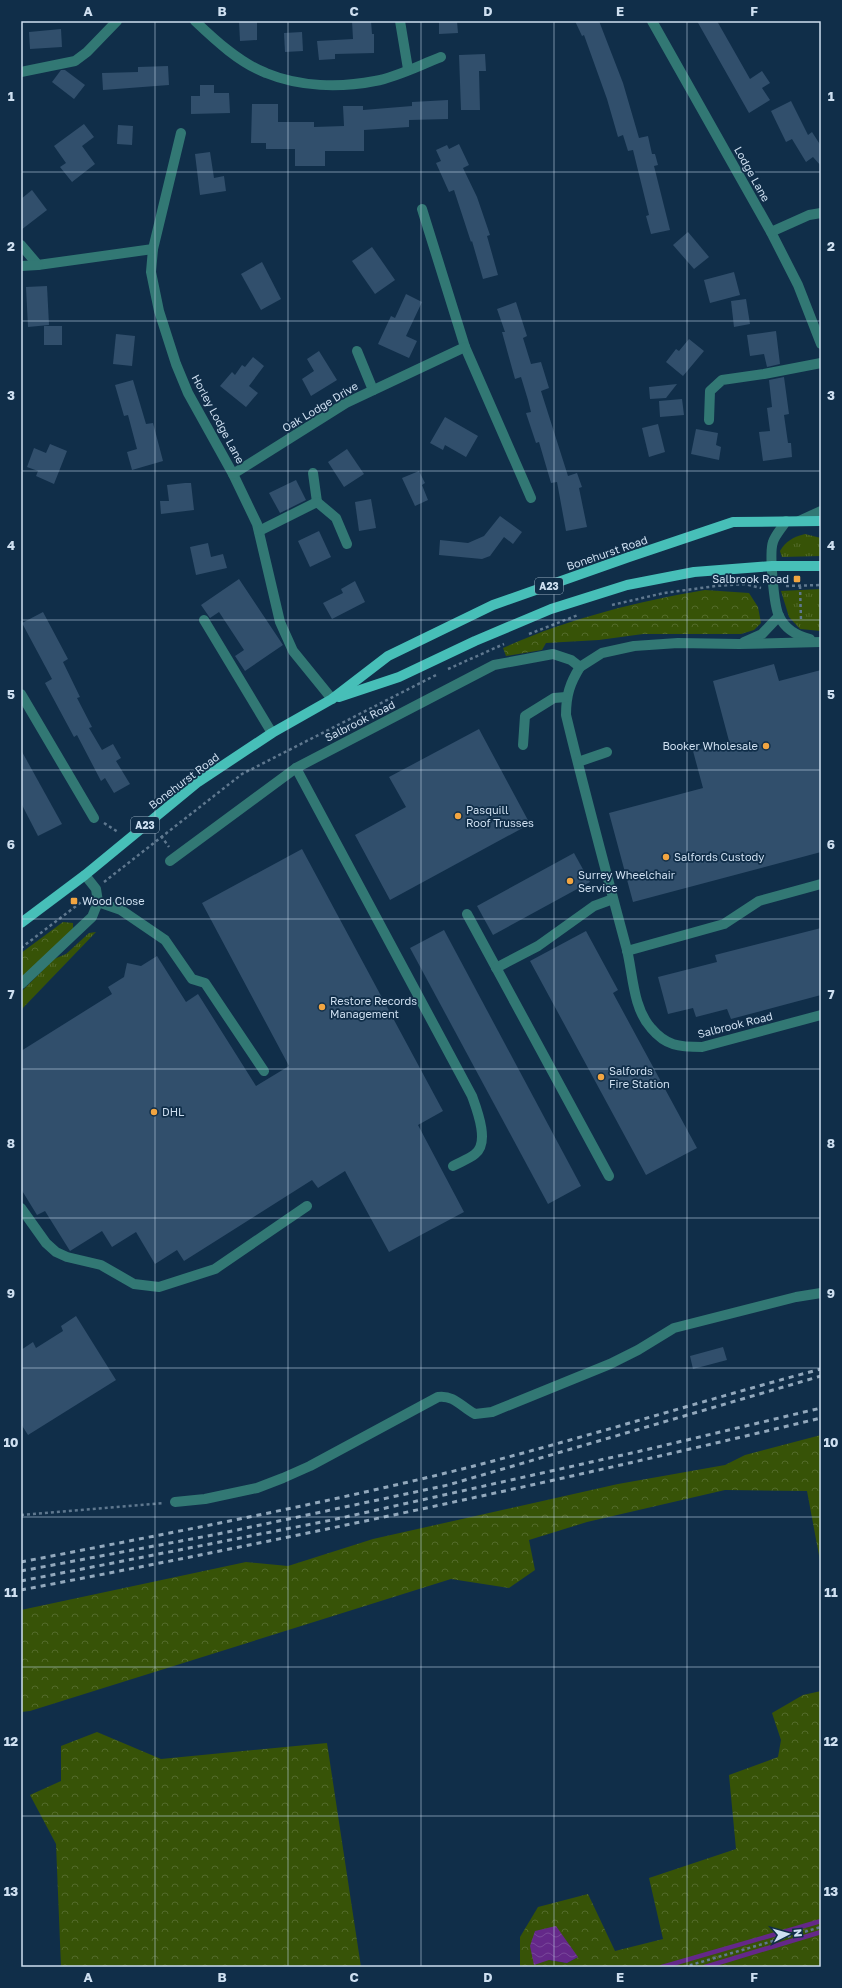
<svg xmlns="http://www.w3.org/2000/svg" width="842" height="1988" font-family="'Golos Text',sans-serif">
<defs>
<pattern id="grass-tufts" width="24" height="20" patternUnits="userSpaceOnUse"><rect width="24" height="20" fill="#375307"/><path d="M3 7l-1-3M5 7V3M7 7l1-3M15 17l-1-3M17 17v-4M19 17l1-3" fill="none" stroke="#536b2b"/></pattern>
<pattern id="forest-crowns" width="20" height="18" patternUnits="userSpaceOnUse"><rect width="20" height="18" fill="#375307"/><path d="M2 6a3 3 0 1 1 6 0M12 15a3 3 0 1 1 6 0" fill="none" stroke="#536b2b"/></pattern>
<pattern id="water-waves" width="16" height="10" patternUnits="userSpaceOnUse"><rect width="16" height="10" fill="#642889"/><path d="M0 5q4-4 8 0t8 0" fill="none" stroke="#79479a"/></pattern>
</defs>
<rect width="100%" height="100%" fill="#102e49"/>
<g fill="url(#grass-tufts)">
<path d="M805,534L821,538V556L782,557L780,551C786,541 793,537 805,534Z"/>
<polygon points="821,589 821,631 800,629 789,617 781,591"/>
<polygon points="96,932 21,1010 21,992 54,959 66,954 89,933"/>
</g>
<g fill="url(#forest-crowns)" fill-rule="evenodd">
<path d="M705,590L749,593L758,607L761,623L754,630L741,634H643L599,640L546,643L542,650L506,656L503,648C567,619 635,602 705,590Z"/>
<polygon points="63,922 73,923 73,929 21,979 21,953"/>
<polygon points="821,1435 821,1566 807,1491 725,1490 587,1522 529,1540 535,1570 509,1588 451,1579 30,1711 21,1712 21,1610 246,1562 288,1566 373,1539 618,1484 725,1465 745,1455"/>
<path d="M821,1691V1967H520V1937L538,1907L588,1894L615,1951L663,1939L649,1878L736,1849L729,1775L778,1757L781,1740L772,1713L803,1695ZM578,1957L567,1963L549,1960Z"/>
<polygon points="97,1732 161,1759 327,1743 361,1967 61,1967 56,1844 30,1795 61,1781 61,1746"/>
</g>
<polygon fill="url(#water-waves)" points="556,1926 578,1957 567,1963 549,1960 534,1965 530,1946 535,1931"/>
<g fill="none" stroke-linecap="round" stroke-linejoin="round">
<g stroke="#642889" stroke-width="4.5">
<polyline points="662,1967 821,1921"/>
<polyline points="705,1967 821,1932"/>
</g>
</g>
<g fill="#314f6c">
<polygon points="239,21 257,21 257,40 240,41"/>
<polygon points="352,21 371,21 372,34 374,34 374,53 335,54 335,59 319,60 317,41 353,39"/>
<polygon points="439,21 457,21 458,33 439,34"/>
<polygon points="575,21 599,21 623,83 639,138 648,136 652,154 655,154 658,165 654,166 670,230 651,234 646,216 649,215 633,150 628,151 623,135 618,137 607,99 584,35 582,36"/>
<polygon points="697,21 717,21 750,79 762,71 770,83 762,88 770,100 749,113"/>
<polygon points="61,29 62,47 30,49 29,32"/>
<polygon points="302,32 303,51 285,52 284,33"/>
<polygon points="485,54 486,71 479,71 480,110 461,110 459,55"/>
<polygon points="168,66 169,85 103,90 102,73 138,72 138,67"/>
<polygon points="61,70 65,70 85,85 74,99 52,82"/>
<polygon points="200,85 214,85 214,93 229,93 230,113 191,114 191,96 200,96"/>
<polygon points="448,100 448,119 409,120 409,127 364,130 364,151 325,151 325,166 295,166 295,149 266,149 266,143 251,143 252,104 278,104 278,122 314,122 314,127 344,126 343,106 363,106 363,110 412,106 412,102"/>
<polygon points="791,101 808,135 812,132 821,146 821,166 813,157 806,162 792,139 786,142 771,111"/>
<polygon points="84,124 94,137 82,146 95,164 72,182 60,167 66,163 54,146"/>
<polygon points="118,125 133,126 132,145 117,144"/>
<polygon points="459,144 469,165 463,168 477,197 490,235 487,236 498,275 483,279 472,241 471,242 454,190 449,192 436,163 441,161 436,150 447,145 449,149"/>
<polygon points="210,152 214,178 224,176 226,191 200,195 195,154"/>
<polygon points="32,190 47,210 21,230 21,199"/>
<polygon points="688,232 709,257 694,269 673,245"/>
<polygon points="372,247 395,280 375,294 352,261"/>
<polygon points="262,262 281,299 261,310 241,274"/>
<polygon points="734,272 740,295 710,303 704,280"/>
<polygon points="47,286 49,325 28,327 26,287"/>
<polygon points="406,294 422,302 406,336 417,341 409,358 378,344 391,316 395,318"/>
<polygon points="746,299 750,324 734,327 731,301"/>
<polygon points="516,302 527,336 523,338 531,364 541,362 549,388 541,391 568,476 577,473 582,487 579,488 587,527 566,531 557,482 551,483 539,442 536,443 526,413 531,412 528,400 521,377 515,379 502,332 505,332 497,309"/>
<rect x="44" y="326" width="18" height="19"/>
<polygon points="776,331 780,364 767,367 764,354 750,356 747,335"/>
<polygon points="116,334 135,336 132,366 113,364"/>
<polygon points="689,339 704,351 683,376 666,362 676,349 679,351"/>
<polygon points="319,351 337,380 311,396 302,379 314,371 307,359"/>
<polygon points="253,357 264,366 249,386 258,393 246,407 220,386 232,372 235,375 242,365 245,367"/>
<polygon points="784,377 789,414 784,415 788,443 791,443 792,457 763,461 759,432 770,431 767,408 772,407 769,380"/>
<polygon points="133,380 146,424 153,423 163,461 132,470 127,452 137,449 128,415 124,416 115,385"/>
<polygon points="677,384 666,398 650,399 649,387"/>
<polygon points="682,399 684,415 660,417 659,401"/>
<polygon points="445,417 478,436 466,457 445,445 443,450 430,443"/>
<polygon points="658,424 665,452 649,457 642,428"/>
<polygon points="696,429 718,433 716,445 721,447 719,460 691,454"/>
<polygon points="50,444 67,451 54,484 36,476 38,471 27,467 34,448 46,453"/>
<polygon points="347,449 364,474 344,487 328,462"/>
<polygon points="419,471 425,483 422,485 428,500 415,506 402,478"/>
<polygon points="296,480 306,500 280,513 269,493"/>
<polygon points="185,483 191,483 194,510 161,514 160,501 169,501 167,485"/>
<polygon points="371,499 376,528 359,531 355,502"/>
<polygon points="500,516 522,532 513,544 504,537 490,556 482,559 439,555 440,540 468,543 484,536"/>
<polygon points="319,531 331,557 310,567 298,541"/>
<polygon points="208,543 211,557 223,554 227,568 196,575 190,547"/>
<polygon points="239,579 283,645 245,671 235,656 244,650 219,612 210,618 201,605"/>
<polygon points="355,581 365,602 332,619 323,603 343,593 341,589"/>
<polygon points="43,612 68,659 63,662 80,697 77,698 92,727 89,728 102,750 113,744 121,758 116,761 130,784 114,793 105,778 101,781 77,735 74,737 45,683 52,679 22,623"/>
<polygon points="774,664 779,681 821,670 821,852 633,902 609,813 703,788 693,751 729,741 713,681"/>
<polygon points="479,729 530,824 390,900 355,835 406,807 389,777"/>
<polygon points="21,750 62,824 38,836 21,803"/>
<polygon points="302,849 443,1111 418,1125 464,1212 389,1252 345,1171 318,1188 312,1180 184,1261 177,1250 155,1264 136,1232 112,1247 102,1231 70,1251 45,1211 37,1215 21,1189 21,1051 112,994 108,987 124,977 127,963 141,966 157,956 186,1002 198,994 256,1086 289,1066 202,903"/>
<polygon points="574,853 590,882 493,935 477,906"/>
<polygon points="821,928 821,995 731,1019 727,1009 696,1017 693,1008 668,1014 658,977 717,962 715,955"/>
<polygon points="444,930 581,1186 548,1204 410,948"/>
<polygon points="586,931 618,990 613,993 697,1148 646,1175 530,961"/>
<polygon points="76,1316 116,1380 28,1435 21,1424 21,1350 33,1342 36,1348 63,1331 61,1326"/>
<polygon points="723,1347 727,1360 693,1369 690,1356"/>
</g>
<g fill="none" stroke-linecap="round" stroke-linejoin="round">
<g stroke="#5f788f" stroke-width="2.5" stroke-dasharray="3 3" stroke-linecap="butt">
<polyline points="786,586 821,585"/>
<polyline points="800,586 801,621"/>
<polyline points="612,605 664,593 716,586 745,584 761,588"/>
<polyline points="529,634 578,615"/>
<polyline points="448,669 504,644"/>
<polyline points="104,823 118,832"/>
<polyline points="161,836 169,847"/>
<polyline points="104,882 242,774 438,674"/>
<polyline points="21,948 84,900"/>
<polyline points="21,1515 164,1503"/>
<polyline points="684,1967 821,1927"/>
</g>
<g stroke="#327874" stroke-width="10">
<path d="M195,21C216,41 240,63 266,73C300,87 340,88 375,81C397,77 420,65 441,57"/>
<polyline points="400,21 408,69"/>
<polyline points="652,21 771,232 798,285 821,344"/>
<polyline points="21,72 75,61 87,52 117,21"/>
<polyline points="181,133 153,249 151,272 159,311 176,364 188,393 233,474 257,524 280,622 293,651 332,699"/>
<polyline points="422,209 465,347 531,498"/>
<polyline points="771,232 809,215 821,213"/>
<polyline points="21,245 38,265 153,249"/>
<polyline points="21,266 38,265"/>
<polyline points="357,351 373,390"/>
<polyline points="709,420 710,391 722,380 764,374 821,363"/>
<polyline points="313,473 317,502"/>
<polyline points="233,474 346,403 465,347"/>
<path d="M786,521C782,528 775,535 773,542C769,553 774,606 779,616C785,629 798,636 810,639"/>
<polyline points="799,521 821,511"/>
<polyline points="259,531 317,502 336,518 347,544"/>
<polyline points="204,620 272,733"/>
<polyline points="744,642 762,634 779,616"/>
<path d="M580,667C570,683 566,695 566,715C585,794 606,872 627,950C633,975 633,1008 651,1028C666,1046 679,1047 702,1047L821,1015"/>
<polyline points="21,694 94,818"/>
<polyline points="523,745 525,716 554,698 566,697"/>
<polyline points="578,762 607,752"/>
<path d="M296,768L472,1096C477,1110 490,1143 475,1154C469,1159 460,1162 453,1166"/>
<polyline points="170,861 296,768 494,665 553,654 571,660 580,667 602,653 634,646 678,643 739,644 821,642"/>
<polyline points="98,902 121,910 165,940 192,979 205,983 264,1071"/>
<polyline points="467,914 609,1176"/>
<polyline points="627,951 724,924 759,901 821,884"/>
<polyline points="496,968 538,946 594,906 613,899"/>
<polyline points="21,984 92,917 98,902 96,889 85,875"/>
<polyline points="21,1208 46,1243 56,1252 67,1257 101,1265 134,1284 159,1287 215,1269 307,1206"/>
<path d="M175,1502L205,1499L257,1488L283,1478L310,1466L438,1397C455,1395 461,1407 475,1414L492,1412L610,1364L638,1350L674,1328L796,1297L821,1293"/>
</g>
<g stroke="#47bfb8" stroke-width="10">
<polyline points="339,697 399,677 475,641 551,609 627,585 694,572 772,566 821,566"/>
<polyline points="21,923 85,875 198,782 272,733 332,699 388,656 493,605 629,557 733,522 821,521"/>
</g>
<g stroke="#92a8bc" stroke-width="3" stroke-dasharray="5 5" stroke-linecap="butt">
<path d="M21,1562C165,1534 308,1507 450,1472C575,1441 697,1402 821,1369"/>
<polyline points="21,1571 218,1534 448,1485 821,1376"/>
<polyline points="21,1581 332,1520 645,1450 821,1408"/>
<path d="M21,1590C289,1539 556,1482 821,1418"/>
</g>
</g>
<path fill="none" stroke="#cedff0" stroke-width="1" stroke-opacity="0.55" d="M155,21V1967M288,21V1967M421,21V1967M554,21V1967M687,21V1967M21,172H821M21,321H821M21,471H821M21,620H821M21,770H821M21,919H821M21,1069H821M21,1218H821M21,1368H821M21,1517H821M21,1667H821M21,1816H821"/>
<g fill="#f2a541" stroke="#102e49" stroke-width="1.5">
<rect x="793" y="575" width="8" height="8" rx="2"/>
<circle cx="766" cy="746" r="4"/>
<circle cx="458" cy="816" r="4"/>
<circle cx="666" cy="857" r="4"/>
<circle cx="570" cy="881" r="4"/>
<rect x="70" y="897" width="8" height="8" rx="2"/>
<circle cx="322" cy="1007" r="4"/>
<circle cx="601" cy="1077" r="4"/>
<circle cx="154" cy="1112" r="4"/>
</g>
<g text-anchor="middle" stroke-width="3.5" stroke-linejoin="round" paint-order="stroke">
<g fill="#102e49" stroke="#95aabe" stroke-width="1">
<rect x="535" y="578" width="28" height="16" rx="3"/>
<rect x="131" y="817" width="28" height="16" rx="3"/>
</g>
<g font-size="10" font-weight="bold" fill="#cedff0">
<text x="549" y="590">A23</text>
<text x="145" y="829">A23</text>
</g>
<g font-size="11" fill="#cedff0" stroke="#102e49">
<text transform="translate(752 174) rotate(61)" y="4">Lodge Lane</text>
<text transform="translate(320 407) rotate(-31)" y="4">Oak Lodge Drive</text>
<text transform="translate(218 419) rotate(62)" y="4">Horley Lodge Lane</text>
<text transform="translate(607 553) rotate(-19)" y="4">Bonehurst Road</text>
<text transform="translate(360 721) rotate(-27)" y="4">Salbrook Road</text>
<text transform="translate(184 781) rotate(-37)" y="4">Bonehurst Road</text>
<text transform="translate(735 1025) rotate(-14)" y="4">Salbrook Road</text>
</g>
<g font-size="11" fill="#cedff0" stroke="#102e49" text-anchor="start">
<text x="789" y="583" text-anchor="end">Salbrook Road</text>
<text x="758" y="750" text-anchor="end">Booker Wholesale</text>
<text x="466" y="814">Pasquill<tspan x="466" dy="13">Roof Trusses</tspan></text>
<text x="674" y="861">Salfords Custody</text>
<text x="578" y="879">Surrey Wheelchair<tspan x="578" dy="13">Service</tspan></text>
<text x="82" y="905">Wood Close</text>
<text x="330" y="1005">Restore Records<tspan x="330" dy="13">Management</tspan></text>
<text x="609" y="1075">Salfords<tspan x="609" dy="13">Fire Station</tspan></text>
<text x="162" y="1116">DHL</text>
</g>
</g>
<rect width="842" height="1988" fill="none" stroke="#102e49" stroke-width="44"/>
<g transform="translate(788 1934) rotate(84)" stroke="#102e49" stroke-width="3" paint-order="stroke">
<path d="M0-3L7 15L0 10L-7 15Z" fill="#cedff0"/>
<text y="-6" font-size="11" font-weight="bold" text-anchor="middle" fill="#cedff0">N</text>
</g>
<rect x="22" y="22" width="798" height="1944" fill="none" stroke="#cedff0" stroke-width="1.5"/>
<g font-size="13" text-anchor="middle" font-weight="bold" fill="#cedff0">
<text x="88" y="16">A</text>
<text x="222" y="16">B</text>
<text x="354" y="16">C</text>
<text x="488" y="16">D</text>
<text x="620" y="16">E</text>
<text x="754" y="16">F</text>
<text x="11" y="101">1</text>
<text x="831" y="101">1</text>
<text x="11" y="251">2</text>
<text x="831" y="251">2</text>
<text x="11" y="400">3</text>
<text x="831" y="400">3</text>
<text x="11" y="550">4</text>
<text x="831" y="550">4</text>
<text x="11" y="699">5</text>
<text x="831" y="699">5</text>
<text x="11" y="849">6</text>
<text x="831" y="849">6</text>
<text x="11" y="999">7</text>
<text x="831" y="999">7</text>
<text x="11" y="1148">8</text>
<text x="831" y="1148">8</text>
<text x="11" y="1298">9</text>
<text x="831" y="1298">9</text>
<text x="11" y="1447">10</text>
<text x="831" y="1447">10</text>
<text x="11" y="1597">11</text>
<text x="831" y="1597">11</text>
<text x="11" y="1746">12</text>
<text x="831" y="1746">12</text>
<text x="11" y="1896">13</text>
<text x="831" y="1896">13</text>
<text x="88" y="1982">A</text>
<text x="222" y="1982">B</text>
<text x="354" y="1982">C</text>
<text x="488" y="1982">D</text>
<text x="620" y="1982">E</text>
<text x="754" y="1982">F</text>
</g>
</svg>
